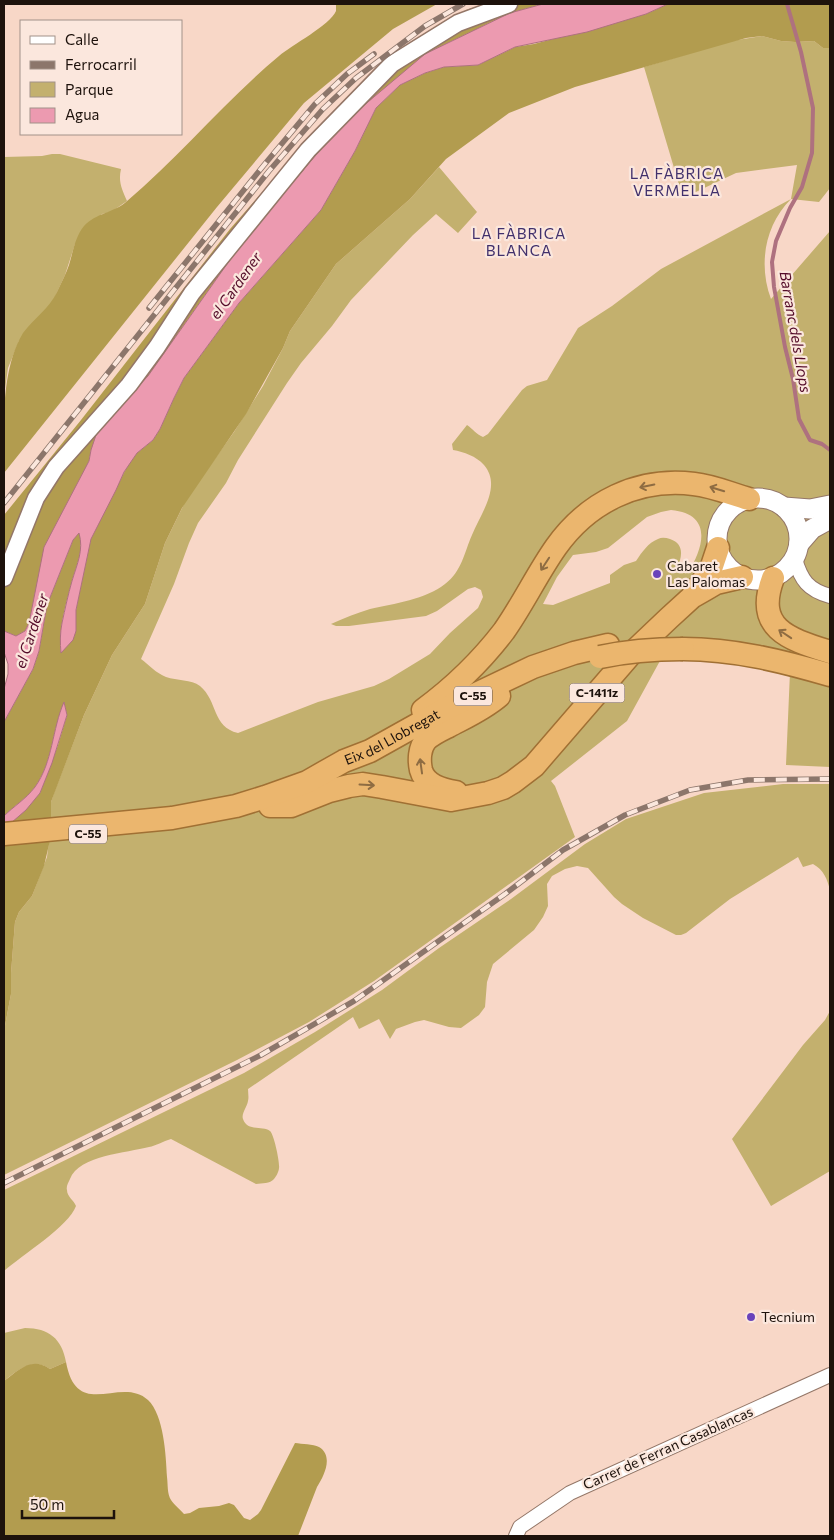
<svg xmlns="http://www.w3.org/2000/svg" width="834" height="1540" font-family="Commissioner,sans-serif">
<rect width="100%" height="100%" fill="#f8d7c7"/>
<g fill="#c3b06e" fill-rule="evenodd">
<path d="M762,36L781,41L795,42L814,41L823,48H830V188L819,202L791,199C765,225 758,264 771,299L830,231V767L786,765L790,672L743,661L661,659L627,721L551,781L555,786L575,837L374,981L309,1022L237,1060L4,1175V1031L11,994V973L15,922L19,912L32,896L47,857L51,825V802L54,793L84,715L112,655L145,604L165,543L187,498L234,432L263,386L283,348L290,331L336,264L410,199L439,167L477,212L458,233L436,214L413,235L351,300L332,326L301,363L287,383L238,460L226,483L198,523L189,543L174,584L141,659C149,665 156,673 166,677C177,681 191,679 200,686C218,701 212,727 238,733L318,702L374,686L389,679L430,654L450,633L478,608L483,597L481,590L475,587L468,589L437,611L426,616L349,626H336L331,624C344,618 357,613 370,609C394,604 426,599 445,584C462,571 464,553 472,535C481,513 502,486 484,465C476,456 464,452 453,450L452,444L467,425C473,429 476,434 483,437L488,434L522,390L527,386L547,380L578,328L612,306L661,269L791,199L797,165L736,173L683,198L644,67L731,41ZM671,510C713,514 704,547 688,573L677,569C682,557 685,544 670,539C666,538 662,537 658,539C648,543 642,552 636,561L624,565L610,575V583L553,605L543,604L557,577L573,555L596,552L608,548L647,517L661,512Z"/>
<path d="M52,154H60L121,169C118,182 122,189 127,201L111,212L102,214L75,244L65,275L52,303L19,341L8,368L4,396V157L42,156Z"/>
<path d="M783,784H830V890C827,879 824,870 813,864L803,867L798,857L730,899L686,933L681,935H676L643,918L622,904L614,897L588,868L577,866L565,869L552,876L547,884L548,906L543,917L534,930L493,964L487,982L485,1007L479,1015L461,1028L449,1027L424,1020L415,1022L396,1029L390,1039L379,1019L359,1029L353,1017L248,1089C248,1093 249,1097 248,1101C247,1107 241,1114 243,1119C247,1132 263,1125 270,1131C274,1134 280,1163 279,1168C279,1171 276,1177 274,1179C270,1184 262,1183 256,1184L171,1139C163,1141 156,1146 149,1147C127,1153 79,1155 70,1179C68,1183 66,1187 67,1190C67,1197 74,1200 76,1206C69,1226 21,1256 4,1271V1190L244,1073L315,1032L382,990L439,948L511,899L585,844L626,819L704,793Z"/>
<polygon points="830,1011 830,1171 771,1206 732,1139 803,1045 825,1020"/>
<path d="M25,1328C49,1328 62,1339 66,1362L50,1369C32,1357 18,1370 4,1381V1333Z"/>
</g>
<g fill="#b29c4f">
<path d="M336,4H437L393,29L304,103L217,207L4,473C4,429 0,371 23,333C34,318 49,309 57,292C61,283 66,274 69,265C73,252 75,237 84,226C96,213 113,213 126,202C180,156 225,101 279,56C292,45 330,25 336,11C336,9 336,6 336,4Z"/>
<polygon points="485,4 543,4 510,13 425,54 244,240 148,376 133,392 91,450 89,461 38,583 29,623 25,631 16,636 4,631 4,515 81,420 230,229 328,117 377,70 466,10"/>
<path d="M668,4H830V48H823L814,41L795,42L781,41L762,36L746,38L575,87L509,113L446,159L410,199L336,264L290,331L283,348L246,414L182,508L165,543L145,604L112,655L84,715L51,802V836L44,866L32,896L19,912L15,922L11,973V994L4,1031V829L40,793L58,745L67,715L64,703C52,730 53,762 35,787C26,799 14,806 4,816V722L33,669L39,651L47,605L73,540L79,532C84,550 77,564 72,581C66,604 58,629 61,653L75,632L76,610L90,539L129,463L137,453L153,440L160,429L174,398L184,378L239,303L321,210L355,151L376,108L400,85L425,73L444,67L478,65L515,47L534,44L646,14Z"/>
<path d="M66,1362C77,1422 121,1375 148,1400C164,1415 166,1456 167,1477C168,1484 167,1494 171,1500C174,1505 180,1509 184,1514L190,1513L199,1508L219,1506L229,1503L234,1505L244,1518L250,1520L258,1514L261,1510L295,1443C302,1444 313,1444 319,1447C334,1456 324,1476 317,1487L298,1536H4V1381C19,1370 31,1356 50,1369Z"/>
</g>
<g fill="#ec9ab0" stroke="#ae717f">
<path d="M543,4H668L646,14L587,32L515,47L478,65L444,67L425,73L400,85L376,108L355,151L321,210L239,303L184,378L174,398L160,429L153,440L137,453L124,472L116,490L91,539L76,610V631L73,640L61,653C60,643 60,633 62,623C65,609 68,595 72,581C77,564 84,550 79,533L73,540L47,605L39,651L33,669L4,722V689L8,674V664L4,652V631L16,636L25,631L29,623L44,547L89,461L91,450L97,432L133,392L148,376L244,240L343,123L425,54L510,13Z"/>
<path d="M64,702L67,715L52,763L40,793L26,810L4,829V816C14,806 26,799 35,787C53,762 52,729 64,702Z"/>
</g>
<g fill="none" stroke-linecap="round" stroke-linejoin="round">
<polyline stroke="#ae717f" stroke-width="4" points="787,4 801,52 813,108 812,153 802,187 790,208 776,241 772,262 774,287 785,347 793,379 799,419 810,440 822,444 830,450"/>
<defs>
<g id="minor">
<path d="M795,559C801,580 808,590 830,596"/>
<polyline points="516,1536 520,1527 570,1493 830,1375"/>
</g>
<polyline id="tertiary" points="4,578 36,498 56,467 129,385 157,347 192,293 308,150 392,64 458,23 509,4"/>
<g id="secondary">
<circle cx="758" cy="539" r="41"/>
<polyline points="784,507 810,509 830,505"/>
<polyline points="799,544 812,529 830,519"/>
</g>
<g id="trunk">
<path d="M773,578C754,629 789,639 830,652"/>
<polyline points="694,594 711,569 718,548"/>
<path d="M683,649C734,649 782,661 830,675"/>
<path d="M423,710C453,688 481,661 504,631C523,604 537,574 556,547C588,502 638,477 694,484C713,486 731,494 749,499"/>
<path d="M456,792C443,790 425,785 421,770C419,761 419,748 426,740C432,734 441,730 449,726C466,717 484,709 499,696"/>
<polyline points="270,806 291,806 329,791 349,786 363,784 382,787 451,800 488,793 503,788 513,782 534,766 629,656 669,618 692,597 706,589 716,583 742,577"/>
<path id="s1" d="M4,834L172,818L236,806L265,797L307,782L344,761L370,751L447,708L533,667L574,653L608,645"/>
</g>
</defs>
<use href="#minor" stroke="#947768" stroke-width="16"/>
<use href="#tertiary" stroke="#947768" stroke-width="19"/>
<use href="#secondary" stroke="#947768" stroke-width="21"/>
<use href="#trunk" stroke="#a07034" stroke-width="25"/>
<use href="#minor" stroke="#fff" stroke-width="14"/>
<use href="#tertiary" stroke="#fff" stroke-width="16"/>
<use href="#secondary" stroke="#fff" stroke-width="19"/>
<use href="#trunk" stroke="#ebb66e" stroke-width="22"/>
<defs>
<g id="rail">
<polyline points="149,308 264,165 315,104 347,74 374,54"/>
<polyline points="4,503 269,171 323,109 356,78 425,26 463,4"/>
<polyline points="4,1183 261,1055 354,1001 505,894 563,850 625,815 690,790 748,780 830,779"/>
</g>
</defs>
<use href="#rail" stroke="#8c766b" stroke-width="5.5"/>
<use href="#rail" stroke="#fbe7dd" stroke-width="4" stroke-dasharray="11" stroke-linecap="butt"/>
<defs>
<path id="trunk-bridge" d="M600,657C628,651 655,649 683,649"/>
</defs>
<use href="#trunk-bridge" stroke="#a07034" stroke-width="25" stroke-linecap="butt"/>
<use href="#trunk-bridge" stroke="#ebb66e" stroke-width="22"/>
</g>
<defs><path id="oneway-shaft" d="M-6 0H5M1.5-3L5.5 0L1.5 3" fill="none" stroke-width="1.6" stroke-linecap="round" stroke-linejoin="round" transform="scale(1.25)"/></defs>
<g stroke="#8e6c42">
<use href="#oneway-shaft" transform="translate(647 486) rotate(168)"/>
<use href="#oneway-shaft" transform="translate(717 489) rotate(-163)"/>
<use href="#oneway-shaft" transform="translate(545 564) rotate(123)"/>
<use href="#oneway-shaft" transform="translate(785 634) rotate(-146)"/>
<use href="#oneway-shaft" transform="translate(421 766) rotate(-98)"/>
<use href="#oneway-shaft" transform="translate(367 785) rotate(3)"/>
</g>
<g fill="#6943bb" stroke="#fbe7dd" stroke-width="2">
<circle cx="657" cy="574" r="5"/>
<circle cx="751" cy="1317" r="5"/>
</g>
<g text-anchor="middle" stroke-width="4.5" stroke-linejoin="round" paint-order="stroke">
<g fill="#fbe7dd" stroke="#60524b" stroke-width="1">
<rect x="569.5" y="683.5" width="55" height="19" rx="4"/>
<rect x="454" y="686.5" width="38" height="19" rx="4"/>
<rect x="69" y="824.5" width="38" height="19" rx="4"/>
</g>
<g font-size="12" font-weight="bold" fill="#1d120c">
<text x="597" y="697">C-1411z</text>
<text x="473" y="700">C-55</text>
<text x="88" y="838">C-55</text>
</g>
<g font-size="14" fill="#1d120c" stroke="#fbe7dd" text-anchor="start">
<text x="667" y="571">Cabaret<tspan x="667" dy="16">Las Palomas</tspan></text>
<text x="761" y="1322">Tecnium</text>
</g>
<g font-size="14" fill="#1d120c" stroke="#fbe7dd">
<text dy="5" stroke="none"><textPath href="#s1" startOffset="405">Eix del Llobregat</textPath></text>
<text transform="translate(668 1448) rotate(-24)" y="5">Carrer de Ferran Casablancas</text>
</g>
<g font-size="15" letter-spacing="1" fill="#41306c" stroke="#fbe7dd">
<text x="677" y="179">LA FÀBRICA<tspan x="677" dy="17">VERMELLA</tspan></text>
<text x="519" y="239">LA FÀBRICA<tspan x="519" dy="17">BLANCA</tspan></text>
</g>
<g font-size="15" font-style="italic" fill="#540c29" stroke="#fbe7dd">
<text transform="translate(236 286) rotate(-55)" y="5">el Cardener</text>
<text transform="translate(795 332) rotate(80)" y="5">Barranc dels Llops</text>
<text transform="translate(32 631) rotate(-72)" y="5">el Cardener</text>
</g>
</g>
<rect width="834" height="1540" fill="none" stroke="#1d120c" stroke-width="10"/>
<rect x="20" y="20" width="162" height="115" fill="#fbe7dd" stroke="#a29289"/>
<rect x="30" y="36" width="25" height="8" fill="#ffffff" stroke="#a29289"/>
<text x="65" y="45" font-size="15" fill="#1d120c">Calle</text>
<rect x="30" y="61" width="25" height="8" fill="#8c766b" stroke="#a29289"/>
<text x="65" y="70" font-size="15" fill="#1d120c">Ferrocarril</text>
<rect x="30" y="82" width="25" height="15" fill="#c3b06e" stroke="#a29289"/>
<text x="65" y="95" font-size="15" fill="#1d120c">Parque</text>
<rect x="30" y="108" width="25" height="15" fill="#ec9ab0" stroke="#a29289"/>
<text x="65" y="120" font-size="15" fill="#1d120c">Agua</text>
<path d="M22 1510v8h92v-8" fill="none" stroke="#1d120c" stroke-width="2.5"/>
<text x="30" y="1510" font-size="15" fill="#1d120c" stroke="#fbe7dd" stroke-width="4" paint-order="stroke">50 m</text>
</svg>
